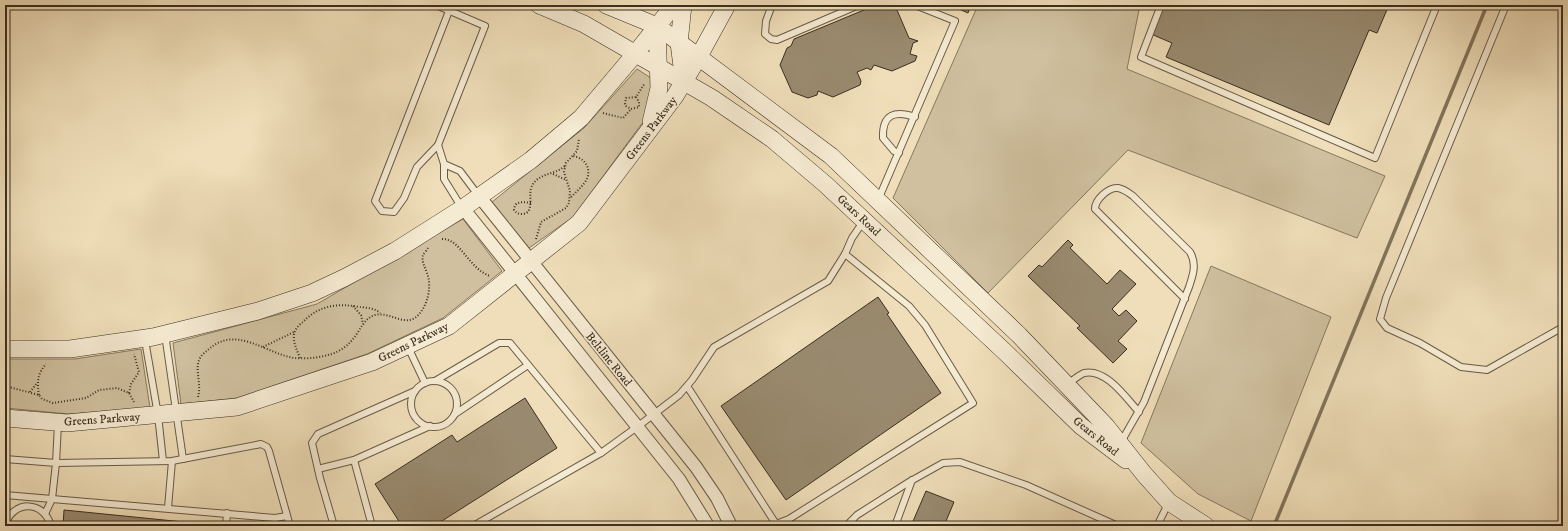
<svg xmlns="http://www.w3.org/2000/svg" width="1568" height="531" font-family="'IM FELL DW Pica',serif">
<rect width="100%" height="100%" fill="#efdeb9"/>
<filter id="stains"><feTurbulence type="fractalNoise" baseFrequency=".005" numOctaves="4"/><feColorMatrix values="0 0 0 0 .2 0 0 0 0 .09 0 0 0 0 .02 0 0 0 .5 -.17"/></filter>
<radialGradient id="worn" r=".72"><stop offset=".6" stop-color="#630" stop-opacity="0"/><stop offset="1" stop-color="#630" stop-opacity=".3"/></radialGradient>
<g fill="#d0c09f" stroke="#86785f">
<polygon points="978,5 1140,5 1127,69 1385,176 1357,238 1128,150 988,293 893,198"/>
<polygon points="637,69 654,80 646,118 573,217 529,248 492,202 584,128"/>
<polygon points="463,219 502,271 443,318 367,354 237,398 181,404 173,343 317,304"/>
<polygon points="1211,266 1331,317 1251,521 1198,494 1141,443"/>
<polygon points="141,349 150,408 69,414 5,408 5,359 75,359"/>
</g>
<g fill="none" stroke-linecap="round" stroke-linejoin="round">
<polyline stroke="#82745c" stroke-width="3.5" points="1274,526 1487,5"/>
</g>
<g fill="#998a6f" stroke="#3b2f1f">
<polygon points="876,5 885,5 897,10 909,38 918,41 913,43 910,54 917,56 915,61 892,71 874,65 871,70 867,68 857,72 861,81 860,85 833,97 818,91 817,95 808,98 792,92 780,65 787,48 791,46 794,39"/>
<polygon points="950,5 971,5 968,13"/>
<polygon points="1163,5 1389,5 1377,33 1369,30 1329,125 1166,57 1172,43 1151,34"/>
<polygon points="1068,240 1073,245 1070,248 1107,284 1120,270 1136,284 1112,309 1119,316 1126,310 1137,321 1118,341 1127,349 1113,363 1077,328 1080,326 1028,276 1039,265 1042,267"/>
<polygon points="878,297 889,313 887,314 941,393 786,500 721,406"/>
<polygon points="525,398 557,448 434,526 402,526 375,484 452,435 457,442"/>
<polygon points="926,491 954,502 944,526 911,526"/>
<polygon points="64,510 204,524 204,526 63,526"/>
</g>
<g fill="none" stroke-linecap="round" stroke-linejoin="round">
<defs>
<g id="lane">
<polyline points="436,5 485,26 438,145 444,164 444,179 462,208"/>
<polyline points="772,5 766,21 765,34 771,39 777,40 859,5"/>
<polyline points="1161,5 1141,57 1375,158 1437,5"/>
<polyline points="1506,5 1386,298 1380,319 1387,328 1420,343 1461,367 1487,370 1563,327"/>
<polyline points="438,145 417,167 404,198 394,212 382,211 375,201 449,11"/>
<path d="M899,153L894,151L883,138C882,114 895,110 915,117"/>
<polyline points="444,164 460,171 478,195"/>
<polyline points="878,200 955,21 915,5"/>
<polyline points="845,254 852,238 863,222"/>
<polyline points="165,334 183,459"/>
<polyline points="145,340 158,415 163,461"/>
<polyline points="408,347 425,383"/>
<polyline points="435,381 499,343 510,343 601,453"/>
<circle cx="434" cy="404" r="23"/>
<path d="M1068,384C1073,380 1079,375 1084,373C1106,368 1126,398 1139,412"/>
<polyline points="455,414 528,365"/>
<polyline points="58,424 56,463 172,461 261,444 267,447 269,451 290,526"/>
<path d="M1121,442L1144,402L1189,287C1193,275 1197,264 1190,252L1133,196C1129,193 1124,189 1118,188C1108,187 1095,200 1095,209L1185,299"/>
<polyline points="5,459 56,463 52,499 45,514"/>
<polyline points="354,460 372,526"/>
<polyline points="318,469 354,460 430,426"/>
<polyline points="5,495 275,518 287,516"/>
<polyline points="168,508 172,461"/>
<path d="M5,525C13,500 44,500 51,526"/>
<polyline points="226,526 227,513"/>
<polyline points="334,526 320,478 312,443 318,434 415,391"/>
<polyline points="473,526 601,453 637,427 679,395 692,380 714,347 828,281 845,254 909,306 925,325 973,403 789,519 776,524 687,386"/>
<polyline points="846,526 857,515 909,482 943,463 960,462 1026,485 1118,526"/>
<polyline points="895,526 912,480"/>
<polyline points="1157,526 1168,504"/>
</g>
<g id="street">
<polyline points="479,196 696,467 717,498 731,526"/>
<polyline points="463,208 679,479 708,526"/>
</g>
<g id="secondary">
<polyline points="539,5 584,24 712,98 772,139 825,184 1004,351 1081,426 1126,460"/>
<polyline points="606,5 657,26 831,156 1019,335 1106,426 1144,474 1169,502 1206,526"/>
<polyline points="683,5 679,43 684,82"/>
<polyline points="651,122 659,88 657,26"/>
<polyline points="5,349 70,349 153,337 258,311 312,293 344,278 395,251 463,208 531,160 581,118 635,54 674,5"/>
<polyline points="5,418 67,423 237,407 372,362 449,326 579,223 675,96 698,58 727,5"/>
</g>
</defs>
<use href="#lane" stroke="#685b46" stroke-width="8"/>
<use href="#street" stroke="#685b46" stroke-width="14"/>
<use href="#secondary" stroke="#3b2f1f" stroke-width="18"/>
<g stroke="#3b2f1f" stroke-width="2" stroke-dasharray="1 2" stroke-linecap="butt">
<polyline points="636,97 639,102 639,107 631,109 626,106 625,104 626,98 636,97 645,83"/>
<polyline points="603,113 623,118 631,109"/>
<polyline points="553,174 566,180"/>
<path d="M571,197C576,192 581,188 585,182C593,171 586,158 573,156"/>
<path d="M531,203C524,202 520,201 515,205L514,210C518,215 523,215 528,212C533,203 528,194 532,186C538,173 555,175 565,166"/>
<path d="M442,239C460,238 469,269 490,276"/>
<polyline points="536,239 541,222 566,208 569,203 570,191 564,172 566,163 577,151 579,139"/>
<polyline points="353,306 361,315 363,324"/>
<polyline points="263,347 294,332"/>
<path d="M300,358C297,350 293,343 294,334C295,329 299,325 303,322C319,305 338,303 360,307C367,308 375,308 380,313"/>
<polyline points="5,386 39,395 42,399 53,403 86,398 99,390 117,388 129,393 134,402"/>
<polyline points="30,392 37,383"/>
<polyline points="129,393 131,384 139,372 134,354"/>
<path d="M39,395C37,383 37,374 46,364"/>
<path d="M198,397C202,384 194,369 200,358C202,354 206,352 209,349C236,325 265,353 294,358C305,359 317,358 328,355C337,353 347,347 353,339C360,331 364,318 375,315C391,311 407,330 420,313C428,303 431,288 428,276C426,269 421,262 423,255C424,253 427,250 428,248"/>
</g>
<use href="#lane" stroke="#f5ead2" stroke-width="6"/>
<use href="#street" stroke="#f5ead2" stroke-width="12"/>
<use href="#secondary" stroke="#f5ead2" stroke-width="17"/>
</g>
<g text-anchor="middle" stroke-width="3.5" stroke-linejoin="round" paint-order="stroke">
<g font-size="12" fill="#3b2f1f" stroke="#f5ead2">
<text transform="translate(651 128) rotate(-53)" y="4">Greens Parkway</text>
<text transform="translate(859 215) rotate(43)" y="4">Gears Road</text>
<text transform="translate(413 342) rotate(-26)" y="4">Greens Parkway</text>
<text transform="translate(609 359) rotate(51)" y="4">Beltline Road</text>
<text transform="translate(102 419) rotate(-4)" y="4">Greens Parkway</text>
<text transform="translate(1096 436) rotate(39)" y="4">Gears Road</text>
</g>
</g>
<rect width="1568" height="531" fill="none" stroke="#efdeb9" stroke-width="20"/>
<rect x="6" y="6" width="1556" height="519" fill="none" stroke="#3b2f1f" stroke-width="2"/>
<rect x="10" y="10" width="1548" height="511" fill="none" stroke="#3b2f1f"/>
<rect width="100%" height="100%" filter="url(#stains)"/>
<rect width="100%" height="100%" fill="url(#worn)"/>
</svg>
